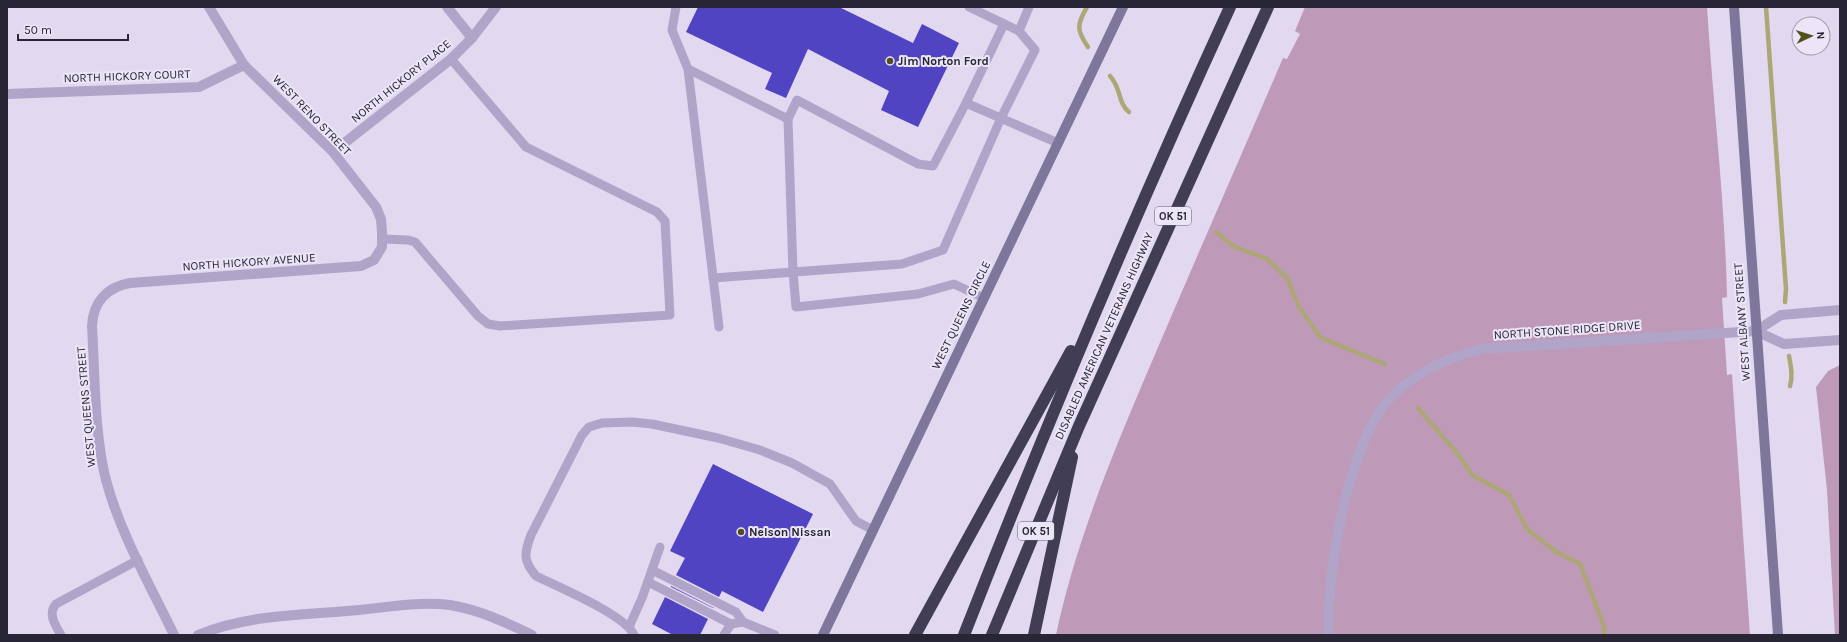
<svg xmlns="http://www.w3.org/2000/svg" width="1847" height="642" font-family="Karla,sans-serif">
<rect width="100%" height="100%" fill="#e2d9f0"/>
<g fill="#bf99b8">
<path d="M1305,7H1707C1713,104 1725,200 1727,297L1722,298L1727,375L1732,374L1750,635H1056C1076,540 1115,448 1153,359C1196,258 1240,158 1283,58L1287,59L1300,34L1295,31Z"/>
<polygon points="1840,365 1840,635 1835,635 1827,490 1816,387 1828,371"/>
</g>
<g fill="none" stroke-linecap="round" stroke-linejoin="round">
<g stroke="#ada778" stroke-width="4.5">
<path d="M1087,7C1077,24 1076,30 1088,47"/>
<polyline points="1766,7 1786,289 1785,302"/>
<path d="M1110,76C1122,89 1117,102 1129,112"/>
<polyline points="1216,232 1233,246 1267,259 1287,278 1299,307 1321,338 1385,364"/>
<path d="M1789,356C1791,367 1793,376 1790,386"/>
<polyline points="1418,408 1458,454 1472,475 1509,495 1527,529 1555,551 1580,564 1604,626 1604,635"/>
</g>
</g>
<g fill="#5044c3">
<polygon points="698,7 839,7 913,43 922,24 959,43 918,127 881,110 889,91 808,49 786,98 765,89 772,73 686,32"/>
<polygon points="713,464 813,514 763,612 722,591 719,597 676,575 685,558 670,551"/>
<polygon points="671,586 714,608 713,608 671,587"/>
<polygon points="665,597 708,619 700,635 673,635 652,624"/>
</g>
<g fill="none" stroke-linecap="round" stroke-linejoin="round">
<g stroke="#b0a5c8" stroke-width="9">
<polyline points="676,7 672,30 688,69 719,327"/>
<polyline points="1019,31 1029,7"/>
<polyline points="688,69 788,119 797,100 918,164 933,166 966,103 1004,24"/>
<polyline points="966,103 1058,143"/>
<polyline points="788,119 793,272 796,307 918,294 954,284 984,298"/>
<polyline points="383,239 408,240 415,242 478,316 488,324 500,326 670,315 665,221 657,212 526,147 451,59"/>
<polyline points="713,278 902,264 943,250 1001,118 1035,50 1019,31 969,7"/>
<polyline points="652,570 736,612 743,622"/>
<polyline points="648,582 731,624 743,622 775,635"/>
<polyline points="629,627 642,598 660,547"/>
<path d="M61,635C56,626 47,614 56,604L138,560"/>
<path d="M634,635C624,614 558,587 536,576C523,561 524,553 531,535L582,435L589,427L602,423L632,422L652,424L718,438L760,450L792,463L830,484L856,521L873,530"/>
<polyline points="724,635 731,624"/>
</g>
<g stroke="#b0a5c8" stroke-width="10">
<polyline points="447,7 472,38"/>
<polyline points="7,94 199,87 244,65"/>
<polyline points="333,152 451,59 472,38 496,7"/>
<polyline points="1756,331 1781,315 1840,310"/>
<path d="M174,635C150,585 120,533 106,480C94,433 95,374 92,326C93,302 107,287 130,283L361,266L374,260L382,247V232L381,219L376,207L333,152L244,65L209,7"/>
<path d="M198,635C248,614 306,615 359,610C388,607 421,601 450,605C480,610 505,622 532,635"/>
<path d="M1329,635C1326,574 1348,439 1393,395C1418,371 1447,358 1480,349L1756,331L1784,344L1840,340"/>
</g>
<g stroke="#7e779b" stroke-width="10">
<polyline points="1734,7 1778,635"/>
<polyline points="823,635 1123,7"/>
</g>
<g stroke="#413d55" stroke-width="12">
<polyline points="915,635 1071,351"/>
<path d="M964,635C1047,423 1135,214 1230,7"/>
<polyline points="992,635 1079,426 1268,7"/>
<polyline points="1034,635 1072,457"/>
</g>
</g>
<g fill="#544f1d" stroke="#ece5f8" stroke-width="1.5">
<circle cx="890" cy="61" r="4"/>
<circle cx="741" cy="532" r="4"/>
</g>
<g text-anchor="middle" stroke-width="4" stroke-linejoin="round" paint-order="stroke">
<g fill="#ece5f8" stroke="#635f6f" stroke-width="1">
<rect x="1155" y="207" width="36" height="18" rx="3"/>
<rect x="1018" y="522" width="36" height="18" rx="3"/>
</g>
<g font-size="11" font-weight="bold" fill="#282634">
<text x="1173" y="220">OK 51</text>
<text x="1036" y="535">OK 51</text>
</g>
<g font-size="12" font-weight="bold" fill="#282634" stroke="#ece5f8" text-anchor="start">
<text x="898" y="65">Jim Norton Ford</text>
<text x="749" y="536">Nelson Nissan</text>
</g>
<g font-size="12" fill="#282634" stroke="#ece5f8">
<text transform="translate(127 76) rotate(-2)" y="4">NORTH HICKORY COURT</text>
<text transform="translate(401 81) rotate(-39)" y="4">NORTH HICKORY PLACE</text>
<text transform="translate(312 115) rotate(46)" y="4">WEST RENO STREET</text>
<text transform="translate(249 262) rotate(-4)" y="4">NORTH HICKORY AVENUE</text>
<text transform="translate(961 315) rotate(-64)" y="4">WEST QUEENS CIRCLE</text>
<text transform="translate(1742 322) rotate(-94)" y="4">WEST ALBANY STREET</text>
<text transform="translate(1567 330) rotate(-4)" y="4">NORTH STONE RIDGE DRIVE</text>
<text transform="translate(1104 336) rotate(-66)" y="4">DISABLED AMERICAN VETERANS HIGHWAY</text>
<text transform="translate(86 407) rotate(-95)" y="4">WEST QUEENS STREET</text>
</g>
</g>
<rect width="1847" height="642" fill="none" stroke="#282634" stroke-width="16"/>
<g transform="translate(1811 36) rotate(86)"><circle r="19" fill="#ece5f8" stroke="#9e99aa"/>
<path d="M0-3L7 15L0 10L-7 15Z" fill="#544f1d"/>
<text y="-6" font-size="11" font-weight="bold" text-anchor="middle" fill="#282634">N</text>
</g>
<path d="M18 34v6h110v-6" fill="none" stroke="#282634" stroke-width="2"/>
<text x="24" y="34" font-size="12" fill="#282634" stroke="#ece5f8" stroke-width="3" paint-order="stroke">50 m</text>
</svg>
